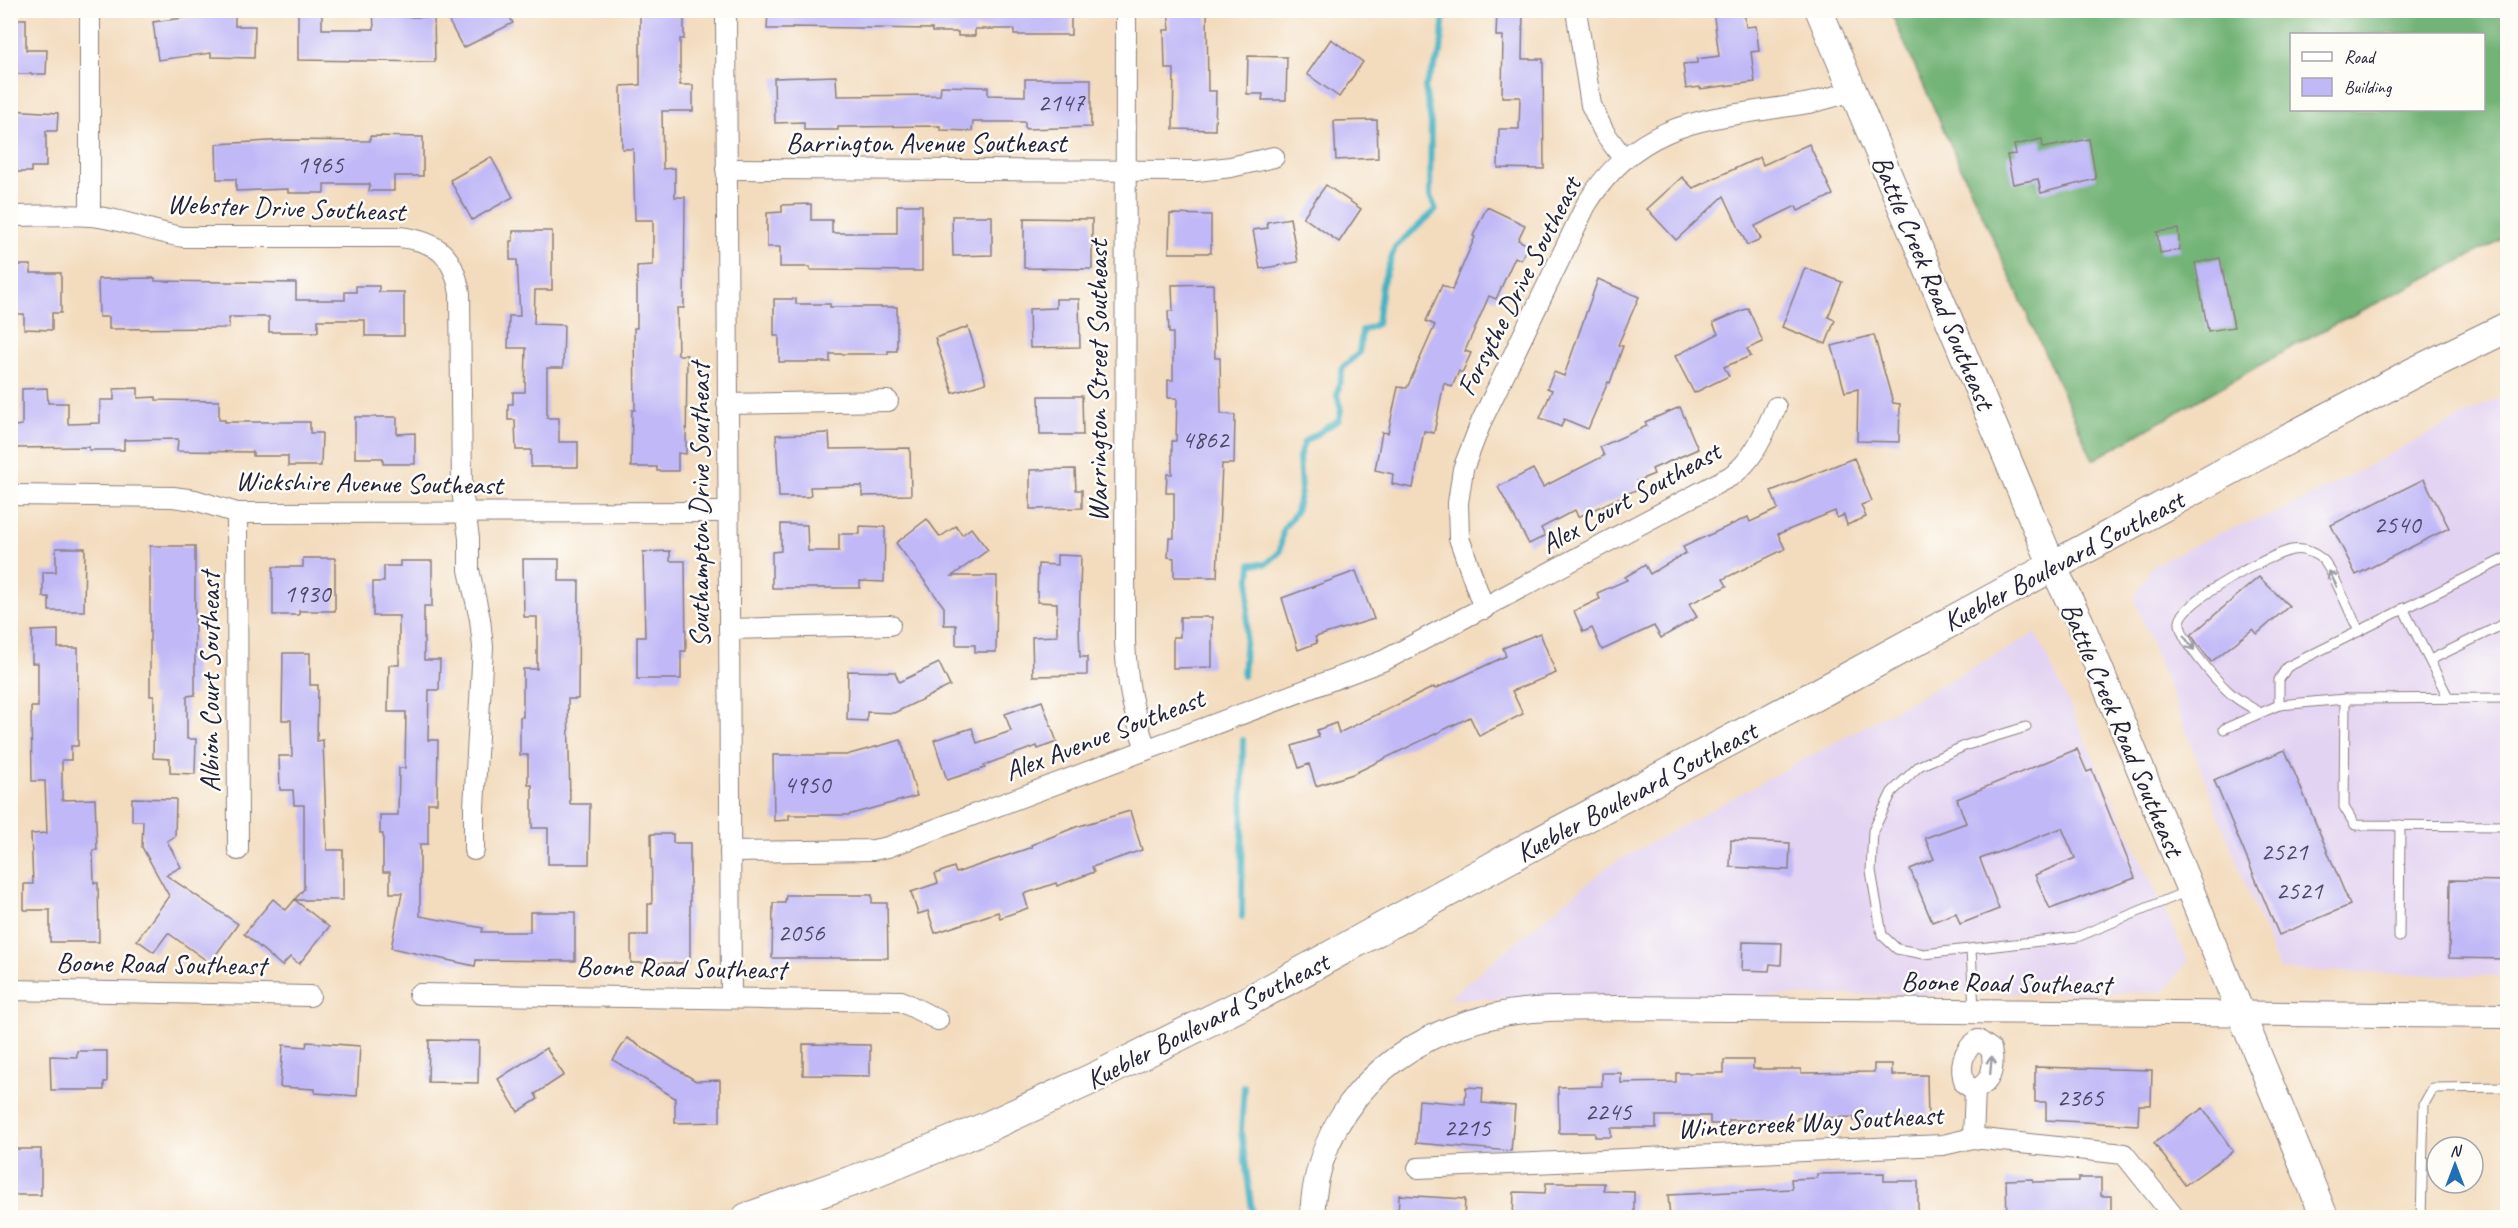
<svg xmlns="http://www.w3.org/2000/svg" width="2518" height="1228" font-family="Caveat,sans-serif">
<rect width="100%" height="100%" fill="#fdfcf7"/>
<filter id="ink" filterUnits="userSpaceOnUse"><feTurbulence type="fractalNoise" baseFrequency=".0167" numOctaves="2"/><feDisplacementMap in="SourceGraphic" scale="12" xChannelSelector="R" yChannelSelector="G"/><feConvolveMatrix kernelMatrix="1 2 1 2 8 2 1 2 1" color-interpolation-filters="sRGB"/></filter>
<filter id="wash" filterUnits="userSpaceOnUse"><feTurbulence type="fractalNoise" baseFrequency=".008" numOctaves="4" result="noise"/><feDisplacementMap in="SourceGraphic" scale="24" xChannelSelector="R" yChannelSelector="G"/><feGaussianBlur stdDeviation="1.35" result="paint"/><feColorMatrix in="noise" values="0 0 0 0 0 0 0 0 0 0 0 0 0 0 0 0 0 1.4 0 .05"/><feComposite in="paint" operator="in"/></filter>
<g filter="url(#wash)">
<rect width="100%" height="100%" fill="#f3dbbd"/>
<g fill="#e3d3f2">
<polygon points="2507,393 2507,977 2279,970 2134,598 2152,566 2219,533 2282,511"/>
<polygon points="2036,633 2188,961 2163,992 1447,999 1608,866"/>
</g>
<path fill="#72b376" stroke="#4a6a58" stroke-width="1.5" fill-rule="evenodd" d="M1890,11H2507V237L2306,339L2093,460ZM2292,34H2484V110H2292Z"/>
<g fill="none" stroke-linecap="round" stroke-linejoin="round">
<g stroke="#45b2c2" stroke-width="6">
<polyline points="1243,676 1251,564 1266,564 1280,552 1283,529 1296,512 1301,491 1299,458 1304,442 1339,420 1341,410 1337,395 1343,367 1359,353 1362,331 1377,324 1382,285 1395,247 1436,210 1430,196 1431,124 1425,87 1441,52 1444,10"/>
<polyline points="1242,917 1243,740"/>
<polyline points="1244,1086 1241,1131 1253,1218"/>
</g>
</g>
<g id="blocks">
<g fill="#c0b8f7">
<polygon points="298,10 322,10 322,29 374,29 373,10 402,10 403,17 434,17 435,62 298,60"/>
<polygon points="443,10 506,10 513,23 463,48"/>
<polygon points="640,10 684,10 684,39 680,39 680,85 693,85 693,111 662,111 663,169 675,168 675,197 685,197 684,308 677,308 678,355 687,355 686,454 678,453 678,471 657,471 657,467 631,467 632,410 635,410 634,328 637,328 637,266 653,265 653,220 635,220 633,149 622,149 621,86 640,85"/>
<polygon points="768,10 1071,10 1071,35 1014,35 1014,29 975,29 975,36 958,36 958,32 932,32 932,29 792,27 792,29 767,29"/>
<polygon points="1168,10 1207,10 1208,91 1216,91 1215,130 1173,129 1174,69 1165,69 1164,30 1170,30"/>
<polygon points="1497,10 1523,10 1522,59 1543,59 1544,169 1498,168 1499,129 1519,129 1520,97 1502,97 1503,36 1496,36"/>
<polygon points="1713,10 1744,10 1746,27 1756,26 1759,51 1751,52 1755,82 1700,89 1700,87 1686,89 1683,64 1697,63 1697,59 1719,56"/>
<polygon points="206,15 235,15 235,26 255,26 254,58 211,57 211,53 158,60 153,22"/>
<polygon points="10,19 26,19 26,50 47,50 46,74 10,74"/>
<polygon points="1331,39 1363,62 1339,97 1307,74"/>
<polygon points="1248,56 1287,57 1286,100 1262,100 1263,94 1247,94"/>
<polygon points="836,76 837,96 940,95 941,86 988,87 988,95 1025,96 1025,79 1091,79 1091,127 1025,129 1025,122 973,122 972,131 940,130 940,126 838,127 838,130 804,130 804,122 775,123 774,78"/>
<polygon points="10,110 58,113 57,131 46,131 46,167 31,167 31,172 10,172"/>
<polygon points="1377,120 1378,158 1336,160 1334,121"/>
<polygon points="370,136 423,137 423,176 394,176 394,191 369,191 370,184 324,184 324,193 288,193 288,189 236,191 236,179 217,179 216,144 288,140 370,141"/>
<polygon points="2042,139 2043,148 2089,139 2096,179 2041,193 2038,179 2013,184 2007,155 2016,154 2014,145"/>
<polygon points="1809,144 1833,195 1798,211 1796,206 1755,226 1761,239 1747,245 1724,196 1676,240 1647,209 1682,177 1693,188 1760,157 1763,165"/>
<polygon points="491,157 513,197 472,220 450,180"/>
<polygon points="1326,185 1361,209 1339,242 1303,217"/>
<polygon points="811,204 811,220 832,220 832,233 897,233 897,205 922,205 922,271 810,270 810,267 780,267 780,247 767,247 767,213 782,212 782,205"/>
<polygon points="1487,207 1525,225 1518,240 1528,245 1521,260 1515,257 1496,299 1489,296 1465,351 1471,353 1462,373 1459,371 1452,387 1444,383 1434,433 1424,431 1413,488 1392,484 1393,474 1375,470 1382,432 1388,433 1398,387 1407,388 1435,325 1426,321 1442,285 1452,290 1475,237 1473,236"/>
<polygon points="1170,214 1211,215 1211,253 1169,253"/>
<polygon points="952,216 992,216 992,255 953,256"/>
<polygon points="1024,218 1092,219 1092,269 1024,268"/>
<polygon points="1290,218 1298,262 1260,269 1253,230 1268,228 1267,222"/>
<polygon points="2178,229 2180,250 2160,253 2157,232"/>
<polygon points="513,231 552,231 552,290 535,290 534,324 564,325 563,368 547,368 547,418 559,418 559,442 578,442 578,467 531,467 531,450 516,450 515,420 508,420 508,404 513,404 513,392 525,392 526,348 508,348 509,316 520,316 517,260 510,260 510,241 513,241"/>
<polygon points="2220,258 2234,327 2208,331 2195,263"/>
<polygon points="10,265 31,265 31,273 61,273 61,313 52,313 52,330 24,329 24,314 10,314"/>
<polygon points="1805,268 1842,282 1828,317 1835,320 1826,344 1782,327"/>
<polygon points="155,278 155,281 296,283 296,300 345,300 345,292 356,292 356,286 379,286 379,292 404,292 404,336 365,336 365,320 318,320 318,332 269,332 269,317 229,317 229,328 109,329 109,317 99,317 98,279"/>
<polygon points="1598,279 1639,297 1618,345 1623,346 1610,383 1608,382 1588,429 1564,419 1561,427 1540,418 1552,390 1547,388 1554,372 1564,376"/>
<polygon points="1213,284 1215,358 1220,358 1221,414 1235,415 1234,464 1222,464 1217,577 1174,577 1174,558 1168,557 1169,538 1174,538 1174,493 1166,493 1167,474 1172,474 1172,441 1176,441 1177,398 1168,398 1168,380 1173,380 1173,333 1169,333 1168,311 1173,311 1172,285"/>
<polygon points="774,299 796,299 796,304 830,304 830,307 897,307 897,351 888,351 888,354 830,354 830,362 779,362 779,336 774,336"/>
<polygon points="1056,299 1079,299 1080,347 1030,348 1029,309 1056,308"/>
<polygon points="1748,308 1763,342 1747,349 1751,356 1724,367 1729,376 1694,393 1675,356 1718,334 1713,323"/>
<polygon points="968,327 986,383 953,393 935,338"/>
<polygon points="1874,335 1893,403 1900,404 1899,442 1857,441 1858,389 1845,392 1832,346"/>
<polygon points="47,388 48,403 68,403 68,424 100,423 100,400 114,400 114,389 138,388 138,398 156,397 156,400 219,401 219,420 225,420 225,422 310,422 310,433 322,433 321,466 288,466 288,456 253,456 253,452 177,451 178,439 124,440 124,450 89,450 89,447 14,448 14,426 22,425 22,389"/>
<polygon points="1039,396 1082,396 1083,435 1040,435"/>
<polygon points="1680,407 1698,449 1652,469 1654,474 1637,481 1640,488 1578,517 1575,510 1541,528 1545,536 1529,544 1498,487 1533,469 1543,487 1604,456 1600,447 1647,426 1645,422"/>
<polygon points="355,417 397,417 397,434 415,433 415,464 383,464 383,458 355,458"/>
<polygon points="829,433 830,449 910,448 911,495 862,496 862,486 810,487 811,496 807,497 779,497 776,435"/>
<polygon points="1854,458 1872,501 1861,505 1866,517 1847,525 1844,515 1837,518 1835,511 1778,534 1785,549 1723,579 1727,586 1689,604 1697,617 1661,638 1654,626 1602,650 1592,628 1583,632 1574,611 1600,599 1597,593 1627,580 1625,577 1645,565 1650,574 1686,553 1683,547 1748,517 1750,522 1778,509 1771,491"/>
<polygon points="1075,469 1076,490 1082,490 1082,508 1030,509 1030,470"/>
<polygon points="2424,479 2449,528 2356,575 2331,525"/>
<polygon points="927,519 940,537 956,526 962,535 971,528 988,550 952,576 997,576 996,652 975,652 975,645 956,645 956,625 944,625 944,607 896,543"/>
<polygon points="781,524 807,525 808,551 839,551 839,534 860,534 860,526 885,527 884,582 860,581 860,588 772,588 772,552 781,551"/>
<polygon points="150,546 195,546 195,695 187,696 187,739 196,739 195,774 170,773 170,759 153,758 154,696 150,696"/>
<polygon points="56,548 85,548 84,611 49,611 49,597 43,597 43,572 56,572"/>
<polygon points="670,551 670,561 685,561 686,651 681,651 681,679 637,679 637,637 645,637 643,552"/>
<polygon points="1057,555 1081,556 1079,627 1080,657 1087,657 1087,675 1033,676 1032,637 1057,636 1057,603 1037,602 1038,564 1057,565"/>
<polygon points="303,558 335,558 335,611 299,611 299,615 273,615 273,567 303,567"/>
<polygon points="523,559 559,559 559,581 579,581 578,699 568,699 570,804 590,804 589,864 548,864 548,828 532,828 532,785 528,785 528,755 520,755 520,717 523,717 523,669 537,669 537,617 524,617"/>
<polygon points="400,561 432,561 432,606 424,606 424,660 440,660 439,690 429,690 428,740 438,740 437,803 428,803 428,844 420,844 420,916 483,928 482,932 530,932 530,912 575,912 575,961 476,960 475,966 391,948 402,893 390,893 390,872 383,872 383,834 380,834 380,815 398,815 399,768 405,768 406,712 388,712 389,665 399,665 399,616 373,616 373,582 384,582 384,566 400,566"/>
<polygon points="1356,571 1374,619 1315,637 1317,643 1298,650 1282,598"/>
<polygon points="2259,577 2289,606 2257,634 2253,629 2211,662 2191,635"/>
<polygon points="1180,617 1212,617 1212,667 1173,668 1173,637 1180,637"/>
<polygon points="58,630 58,648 78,648 78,746 71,746 71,760 62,760 62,800 95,799 97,850 93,850 94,883 98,883 99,942 50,942 50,910 24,910 24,884 33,884 31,834 47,833 45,781 32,781 31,707 38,707 38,663 32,663 32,631"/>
<polygon points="1540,633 1556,673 1512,691 1523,714 1479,736 1470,717 1353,774 1316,786 1309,764 1299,768 1292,746 1319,737 1317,730 1336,723 1339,733 1434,687 1435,689 1506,656 1503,648"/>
<polygon points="283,653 310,653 310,685 318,685 317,741 323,740 327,850 343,850 343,900 295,900 329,927 299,964 290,957 282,966 244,934 273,899 286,910 304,889 304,805 294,805 293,790 280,790 279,756 292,756 291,720 282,720"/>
<polygon points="939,663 950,686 894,713 867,712 867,721 847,720 848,671 895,672 899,682"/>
<polygon points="1042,701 1057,742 1038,749 1037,746 984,765 985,768 947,780 934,740 972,728 977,743 1011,731 1005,714"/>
<polygon points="901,740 917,796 848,815 789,815 789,820 774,821 773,755 846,755"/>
<polygon points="2077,749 2087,772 2092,770 2135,878 2050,909 2035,875 2075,858 2062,828 1980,859 1999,909 1960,924 1956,913 1932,922 1910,869 1934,859 1925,838 1966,823 1957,799"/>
<polygon points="2285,750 2350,905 2279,935 2214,780"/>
<polygon points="132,798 176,799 175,836 167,841 181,867 166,875 238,924 210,963 168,933 154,952 137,940 169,896 142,847 143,821 132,821"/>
<polygon points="1130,811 1142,850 1092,867 1094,872 1057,886 1056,883 1024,894 1028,908 1000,918 998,912 935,933 928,911 918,914 911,892 938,883 935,874 954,867 956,873 1032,847 1031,845 1076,827"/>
<polygon points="651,834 673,834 673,843 690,843 690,963 631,963 631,935 648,935 648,904 652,904"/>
<polygon points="1731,840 1790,843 1789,870 1730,867"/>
<polygon points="2450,880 2508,881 2508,959 2449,958"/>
<polygon points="786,895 872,895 872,903 887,903 888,958 772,958 773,903 785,903"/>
<polygon points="1743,942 1782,943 1781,965 1770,964 1769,971 1742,970"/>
<polygon points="627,1038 696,1081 720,1080 720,1122 675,1123 675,1098 613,1060"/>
<polygon points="429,1040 479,1041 478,1083 428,1082"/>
<polygon points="307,1042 360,1046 357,1096 315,1093 315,1089 280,1087 283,1045 306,1047"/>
<polygon points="803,1044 870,1045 870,1076 803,1075"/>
<polygon points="546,1048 564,1075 535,1094 538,1099 518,1112 498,1079"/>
<polygon points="77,1051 107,1051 107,1082 104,1082 104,1090 51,1090 50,1056 77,1057"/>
<polygon points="1724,1060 1753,1060 1753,1069 1801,1069 1801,1073 1874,1072 1874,1064 1892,1064 1892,1075 1927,1075 1928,1120 1854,1121 1854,1117 1797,1118 1797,1120 1729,1120 1729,1124 1710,1124 1710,1116 1656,1116 1656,1128 1611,1128 1611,1137 1595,1137 1595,1133 1559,1133 1558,1087 1602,1086 1602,1073 1621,1073 1621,1083 1676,1082 1676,1073 1724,1073"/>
<polygon points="2035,1067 2152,1070 2151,1105 2139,1105 2138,1125 2046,1120 2046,1102 2035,1102"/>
<polygon points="1466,1087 1483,1088 1482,1103 1515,1106 1511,1151 1416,1143 1419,1100 1465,1104"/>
<polygon points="2203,1108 2233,1151 2185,1185 2154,1143"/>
<rect x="10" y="1149" width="31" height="46"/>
<polygon points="1884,1173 1884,1181 1918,1181 1918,1218 1670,1218 1668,1195 1792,1189 1791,1179 1817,1178 1817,1174"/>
<polygon points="2078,1178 2101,1178 2101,1196 2111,1196 2111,1218 2007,1218 2006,1180 2033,1179 2033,1182 2078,1181"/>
<polygon points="1546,1183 1604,1183 1604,1191 1634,1192 1634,1218 1513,1218 1514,1192 1545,1193"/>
<polygon points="1399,1195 1465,1199 1464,1218 1398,1218"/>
</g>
</g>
</g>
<g filter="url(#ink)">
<use href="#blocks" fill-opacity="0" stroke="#8a7e7c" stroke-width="1.5"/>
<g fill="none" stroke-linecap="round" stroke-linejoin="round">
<defs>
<g id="service">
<polyline points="2403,608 2448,697"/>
<polyline points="2430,660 2508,622"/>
<polyline points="2508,698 2345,699 2344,807 2355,825 2508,826"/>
<polyline points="2279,705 2279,680 2287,667 2508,557"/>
<path d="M2259,712C2249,706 2237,700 2229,692C2216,680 2179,639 2180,622C2182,600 2271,554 2292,550C2303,548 2313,552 2322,559C2331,566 2352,618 2359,631"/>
<polyline points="2026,727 1967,745 1919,766 1892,792 1873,831 1871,871 1882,935 1897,949 1924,954 2077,937 2188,891"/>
<polyline points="2224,729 2279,705 2345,699"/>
<polyline points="2399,937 2400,825"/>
<polyline points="1971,949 1974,1010"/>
<polyline points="2421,1218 2424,1104 2433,1088 2508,1087"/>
</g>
<g id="minor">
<polyline points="726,10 731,998"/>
<path d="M1126,10L1125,642C1127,684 1132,708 1146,749"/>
<polyline points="1576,10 1591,105 1604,132 1623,158"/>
<polyline points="726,169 1197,171 1231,167 1274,157"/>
<path d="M10,216C37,216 65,214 91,216C123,219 152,232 183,237H399C438,241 454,256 460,294L462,491L469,538V570L480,619L483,647L474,807V850"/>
<polyline points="90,216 90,10"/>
<polyline points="727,404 888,401"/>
<polyline points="10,495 173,497 195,500 237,513 728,512"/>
<polyline points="237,513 238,850"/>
<path d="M1484,609L1459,538L1458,503L1463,469L1482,420L1586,205C1641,115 1716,119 1809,103C1824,100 1839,95 1853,91"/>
<polyline points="729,629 890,625"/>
<path d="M730,852L873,850L888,847L1385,660L1731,476C1755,459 1764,433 1776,407"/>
<polyline points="10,990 310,996"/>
<polyline points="419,994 901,1001 938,1020"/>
<path d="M1975,1090C1992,1082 1995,1067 1991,1049L1978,1040"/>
<path d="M1975,1090L1965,1084C1959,1067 1962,1050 1978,1040"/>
<polyline points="1973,1138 1975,1090"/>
<polyline points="1418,1168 1943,1145 1973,1138 2124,1154 2175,1218"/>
</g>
<path id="tertiary" d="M1312,1218C1316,1107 1397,1034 1503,1014C1540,1007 1579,1009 1617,1008L2508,1016"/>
<polyline id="secondary" points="1819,10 2052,565 2080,622 2325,1218"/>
<polyline id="primary" points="747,1218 869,1175 987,1127 1096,1077 1247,1002 1522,851 1825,690 2250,459 2413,373 2508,327"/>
</defs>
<use href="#service" stroke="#8a7e7c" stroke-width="11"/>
<use href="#minor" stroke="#8a7e7c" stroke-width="22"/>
<use href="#tertiary" stroke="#8a7e7c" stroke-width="26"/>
<use href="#secondary" stroke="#8a7e7c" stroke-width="29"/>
<use href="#primary" stroke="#8a7e7c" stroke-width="32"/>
<use href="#service" stroke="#fff" stroke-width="9"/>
<use href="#minor" stroke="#fff" stroke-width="20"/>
<use href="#tertiary" stroke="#fff" stroke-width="24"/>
<use href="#secondary" stroke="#fff" stroke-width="27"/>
<use href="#primary" stroke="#fff" stroke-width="30"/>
</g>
<defs><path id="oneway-shaft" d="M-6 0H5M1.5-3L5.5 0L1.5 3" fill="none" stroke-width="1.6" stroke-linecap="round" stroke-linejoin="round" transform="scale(1.5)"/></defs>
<g stroke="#9c9ca7">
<use href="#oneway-shaft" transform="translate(2333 579) rotate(-116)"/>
<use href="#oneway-shaft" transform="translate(2189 643) rotate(54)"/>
<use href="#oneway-shaft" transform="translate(1991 1065) rotate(-85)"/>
</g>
</g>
<g text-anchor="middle" stroke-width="5" stroke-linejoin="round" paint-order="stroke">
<g font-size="26" fill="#4a486a">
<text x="1061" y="111">2147</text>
<text x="320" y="173">1965</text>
<text x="1205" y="448">4862</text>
<text x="2397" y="533">2540</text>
<text x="307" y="602">1930</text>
<text x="807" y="793">4950</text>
<text x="2284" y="860">2521</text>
<text x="2299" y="899">2521</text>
<text x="801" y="941">2056</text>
<text x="2080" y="1106">2365</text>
<text x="1608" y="1120">2245</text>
<text x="1467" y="1136">2215</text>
</g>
<g font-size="28" fill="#22223b" stroke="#fdfcf7">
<text x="926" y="152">Barrington Avenue Southeast</text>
<text transform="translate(286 207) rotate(2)" y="10">Webster Drive Southeast</text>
<text transform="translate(1934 282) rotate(67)" y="10">Battle Creek Road Southeast</text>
<text transform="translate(1518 286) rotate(-63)" y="10">Forsythe Drive Southeast</text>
<text transform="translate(1097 381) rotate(-90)" y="10">Warrington Street Southeast</text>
<text transform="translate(369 482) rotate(1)" y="10">Wickshire Avenue Southeast</text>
<text transform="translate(1630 497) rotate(-29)" y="10">Alex Court Southeast</text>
<text transform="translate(699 505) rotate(-90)" y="10">Southampton Drive Southeast</text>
<text transform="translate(2063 560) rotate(-28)" y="10">Kuebler Boulevard Southeast</text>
<text transform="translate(209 682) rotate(-90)" y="10">Albion Court Southeast</text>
<text transform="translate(2123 729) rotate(67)" y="10">Battle Creek Road Southeast</text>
<text transform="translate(1104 734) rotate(-21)" y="10">Alex Avenue Southeast</text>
<text transform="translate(1636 791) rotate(-28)" y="10">Kuebler Boulevard Southeast</text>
<text transform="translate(161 963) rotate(1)" y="10">Boone Road Southeast</text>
<text transform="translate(681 967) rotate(1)" y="10">Boone Road Southeast</text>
<text transform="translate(2006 982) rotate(1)" y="10">Boone Road Southeast</text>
<text transform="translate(1207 1020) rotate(-27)" y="10">Kuebler Boulevard Southeast</text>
<text transform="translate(1810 1121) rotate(-3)" y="10">Wintercreek Way Southeast</text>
</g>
</g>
<rect width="2518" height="1228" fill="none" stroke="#fdfcf7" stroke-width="36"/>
<rect x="2290" y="33" width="195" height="78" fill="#fdfcf7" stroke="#a5a5ac" stroke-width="1.5"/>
<rect x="2302" y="52" width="30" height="9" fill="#ffffff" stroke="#a5a5ac" stroke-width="1.5"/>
<text x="2344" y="63" font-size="18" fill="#22223b">Road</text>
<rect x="2302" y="78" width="30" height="18" fill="#c0b8f7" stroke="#a5a5ac" stroke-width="1.5"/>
<text x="2344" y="93" font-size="18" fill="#22223b">Building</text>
<g transform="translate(2455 1165)"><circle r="28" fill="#fdfcf7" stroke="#a5a5ac" stroke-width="1.5"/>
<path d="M0-4.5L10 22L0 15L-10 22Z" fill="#1f6fb2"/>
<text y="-9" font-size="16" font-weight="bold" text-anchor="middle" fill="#22223b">N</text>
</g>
</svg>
